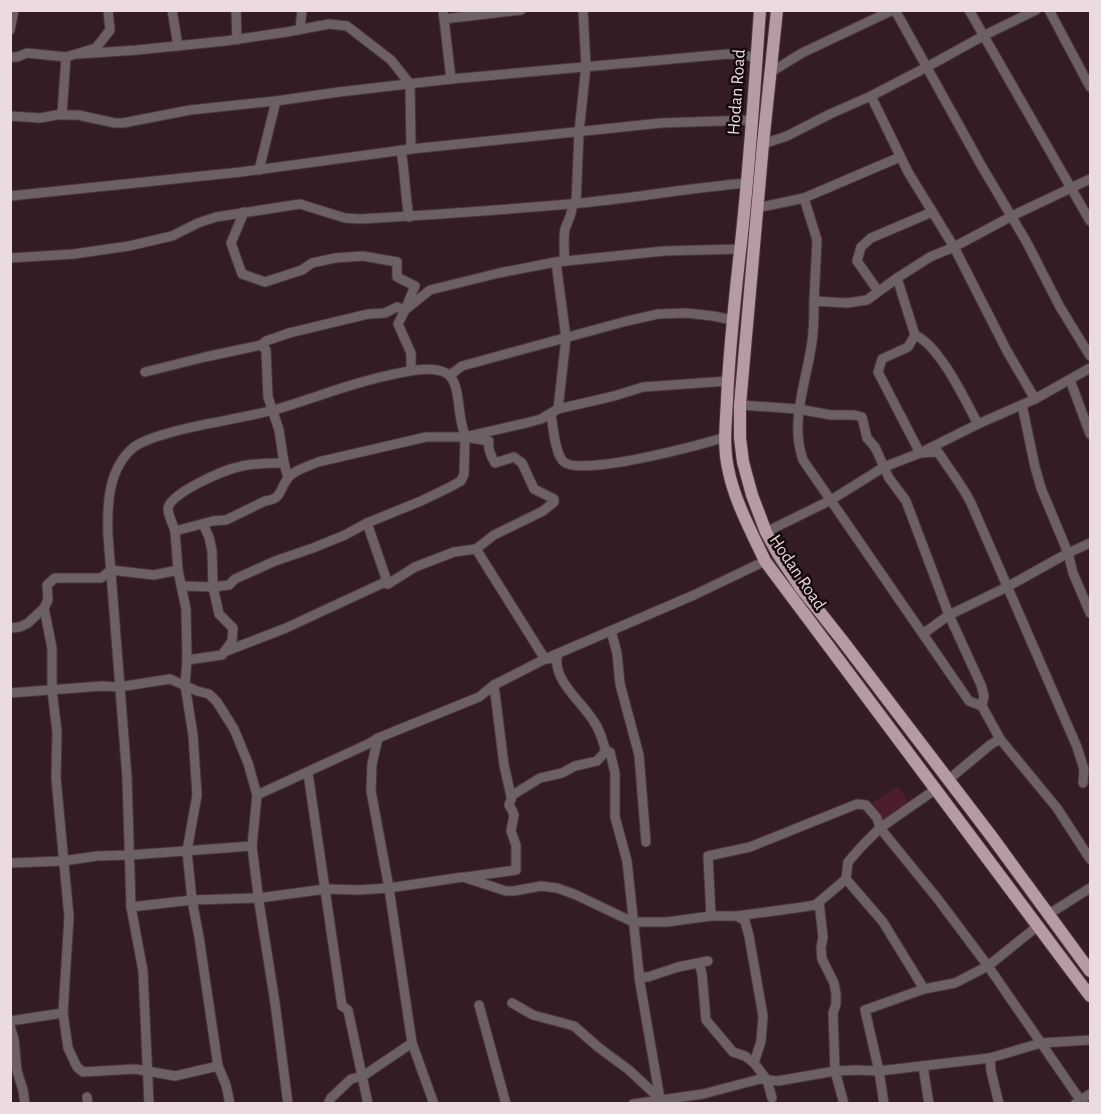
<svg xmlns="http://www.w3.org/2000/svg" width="1101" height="1114" font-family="'Alegreya Sans',sans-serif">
<rect width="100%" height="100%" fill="#331c22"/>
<polygon fill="#4d1d2c" points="898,786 909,803 883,820 872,803"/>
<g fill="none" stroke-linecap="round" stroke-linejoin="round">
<defs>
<g id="minor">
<polyline points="172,10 178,46"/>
<polyline points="236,10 237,40"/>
<polyline points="443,10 451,79"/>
<polyline points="895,10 981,165 1026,241 1060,307 1090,356"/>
<polyline points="969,10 1090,221"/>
<polyline points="1049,10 1090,87"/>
<polyline points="444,19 521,10"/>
<polyline points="300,29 302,10"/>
<polyline points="10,30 14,10"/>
<polyline points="78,54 137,50 225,41 287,32 329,24 347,26 391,60 410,84 411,149"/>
<polyline points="10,57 17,57 27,53 66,57"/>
<polyline points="771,72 802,53 893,10"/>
<polyline points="871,96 908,172 954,247 1012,216 1090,179"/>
<polyline points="62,114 66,57 96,48 110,30 108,10"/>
<polyline points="10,116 40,118 62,114 62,115 78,115 115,123 123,123 190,110 276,101 339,92 451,79 728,54 757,57"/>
<polyline points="763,144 787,136 830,114 871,96 927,67 983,36 1036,10"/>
<path d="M401,150C405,173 405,194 409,217"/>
<polyline points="259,170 276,101"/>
<polyline points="10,196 241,172 411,149 661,123 752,120"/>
<polyline points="804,198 817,240 814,301"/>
<polyline points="576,204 579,132 586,66 583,10"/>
<polyline points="757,208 804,198 900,157"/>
<polyline points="244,212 231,243 242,274 265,282 302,270 312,263 335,258 363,256 397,262 397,277 415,286 405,310 430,290 499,273 556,262 664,251 741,249"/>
<path d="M10,258L74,254L129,246L172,236L198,223L216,217L300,204L345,218L360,219C430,215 500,210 570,204C629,199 688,188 747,183"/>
<path d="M564,261C565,251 563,239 565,229C568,220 573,214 572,204"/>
<polyline points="556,262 566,338 558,409"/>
<path d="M897,278L915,335C940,346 965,400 978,424"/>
<polyline points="878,291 857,261 861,247 871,238 932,212"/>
<path d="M915,335L908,347L882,359L878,372L920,453L938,452C949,469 962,485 971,503L1077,747L1084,769L1083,783"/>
<polyline points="145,372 205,357 261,345"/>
<polyline points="450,375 462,366 627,321 658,314 686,313 713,316 733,320"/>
<polyline points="1070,380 1090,434"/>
<polyline points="740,405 798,409 831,415 854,415 862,417 867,438 875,447 889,478 906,501 949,615 981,685 984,696 982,706 1000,739 990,745 948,780"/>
<polyline points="1022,405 1035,467 1041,488 1068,553 1073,573 1090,613"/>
<path d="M551,414C553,426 555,455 564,462C580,477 702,445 725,437"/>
<polyline points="288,478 284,463 279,430 268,397 266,350 261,345 266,341 289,333 368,314 385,313 397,307 405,310 398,324 411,353 411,370"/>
<path d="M175,531C173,524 168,515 168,509C168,494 224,470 238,467C253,463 269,463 284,463"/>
<polyline points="766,532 831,500 884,467 920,453 978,424 1035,399 1090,368"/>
<path d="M476,549L545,659L557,658C554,683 585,704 596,725C601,733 603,743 606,751L610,752L615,773V817L627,861L640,983L660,1099V1104"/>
<polyline points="178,570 186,609 187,660 185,685 193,735 197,795 187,851 192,900 199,937 218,1066 226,1085 230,1104"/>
<polyline points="181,586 213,587 229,585 235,579 275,561 313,548 345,535 367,523 421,501 450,487 461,481 464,474 465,437"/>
<polyline points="44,608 52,648 52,690 57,732 56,778 69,917 63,1013 68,1048 77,1067 83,1072 135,1069 175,1076 218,1066"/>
<path d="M10,628L20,627L28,623L44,608L48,600L47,585L55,578H101L111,570L154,575L178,570L175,531L213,521L226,520L265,501C283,499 279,489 288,478C294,470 309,466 318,462L426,437H465L526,423L541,419L558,409L614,396L643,387L728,381"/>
<polyline points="611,631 617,653 620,684 639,755 646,842"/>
<polyline points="924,633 949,615 1007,587 1068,553 1090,543"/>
<polyline points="224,652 286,628 383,583 388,584 367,523"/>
<polyline points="187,660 222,655 232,641 233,628 219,614 213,587 212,551 209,537 203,524"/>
<polyline points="494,685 504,765 511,796"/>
<polyline points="10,693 102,686 119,687 170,679 197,691 209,694 217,702 234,729 248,763 257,795 368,744 378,738 479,697 494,685 545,659 694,595 765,561"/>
<path d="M982,706L969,701L803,460C790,423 805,386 811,348C814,333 814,317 814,301L847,303L867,300L897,278L930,257L954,247L1007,351L1035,399"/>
<polyline points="378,738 372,764 371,791 389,888 412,1043 434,1104"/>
<polyline points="1000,739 1057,808 1090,859"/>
<polyline points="308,773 342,1006 348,1010 368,1104"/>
<polyline points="252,846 259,902 275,1003 288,1104"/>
<polyline points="10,863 63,861 97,856 130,855 252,846 257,795"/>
<polyline points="466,877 516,870 516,845 511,831 514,815 512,810 509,805 512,797 511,796 540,778 562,773 575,766 597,761 606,751"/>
<polyline points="846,879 883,922 924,989"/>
<polyline points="819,902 823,937 821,948 822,959 834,983 836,994 836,1004 833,1013 835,1071 844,1104"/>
<polyline points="131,907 192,900 259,898 326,889 358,890 389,888 463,877 506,891 514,891 541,886 557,888 574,894 633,922 667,922 711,916 737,916 803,907 815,905 819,902 846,879 848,862 861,847 880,828 937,898 988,966 1083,1104"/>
<polyline points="1049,914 1090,888"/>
<polyline points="711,916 708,856 750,847 857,804 866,805 877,818 880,828 936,789"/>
<polyline points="737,916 745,921 749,936 763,1016 761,1041 754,1063"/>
<polyline points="699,963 702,974 706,1020 733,1052 745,1056 754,1063 767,1080 772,1098"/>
<polyline points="639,977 648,977 678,967 708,961"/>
<polyline points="512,1003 533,1015 574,1026 598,1047 629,1070 660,1099"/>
<polyline points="479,1005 506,1104"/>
<polyline points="10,1021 63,1013"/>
<polyline points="10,1026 14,1039 17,1071 23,1090 25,1104"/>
<polyline points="923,1066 929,1104"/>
<polyline points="87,1097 88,1104"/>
<path d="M149,1104L143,971L131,907L127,777L108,535C107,505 108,468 134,447C145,439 159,436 172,432C205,423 238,419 270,411C286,407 302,401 318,396C347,386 379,376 410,371C421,369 436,368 446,373C458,379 458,403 460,414C461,422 463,429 465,437L489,441C487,448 491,456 495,463L514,457L522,463L534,489L554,499V502L543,511L494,535L476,549L454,552L415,567L388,584"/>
<polyline points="328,1104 331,1098 351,1079 363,1076 412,1043"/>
<polyline points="633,1104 703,1094 760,1079 778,1081 835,1071 857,1070 879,1071 990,1058"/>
<polyline points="884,1104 879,1071 865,1010 924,989 955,983 988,966 1039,925"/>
<polyline points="999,1104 991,1071 990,1058 1041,1043 1090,1040"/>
<polyline points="1075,1104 1090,1094"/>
</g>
<g id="major">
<path d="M760,10C754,94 749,177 739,260C734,306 729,353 727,400C726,422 723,446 728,468C734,500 751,531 765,561L1090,996"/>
<polyline points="777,10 763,144 740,405 740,438 743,462 752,495 766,532 778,554 800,587 842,640 992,837 1090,971"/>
</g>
</defs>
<use href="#minor" stroke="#4d373c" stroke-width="11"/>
<use href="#major" stroke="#4d373c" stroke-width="14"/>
<use href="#minor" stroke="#6d6063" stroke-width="9"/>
<use href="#major" stroke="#b69ca2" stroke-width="12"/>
</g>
<g text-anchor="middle" stroke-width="5" stroke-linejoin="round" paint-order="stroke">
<g font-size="18" fill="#ebdade" stroke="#140a0c">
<text transform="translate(736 92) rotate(-86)" y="6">Hodan Road</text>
<text transform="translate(798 572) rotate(56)" y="6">Hodan Road</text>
</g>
</g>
<rect width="1101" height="1114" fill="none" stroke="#ebdade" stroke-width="24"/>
</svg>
